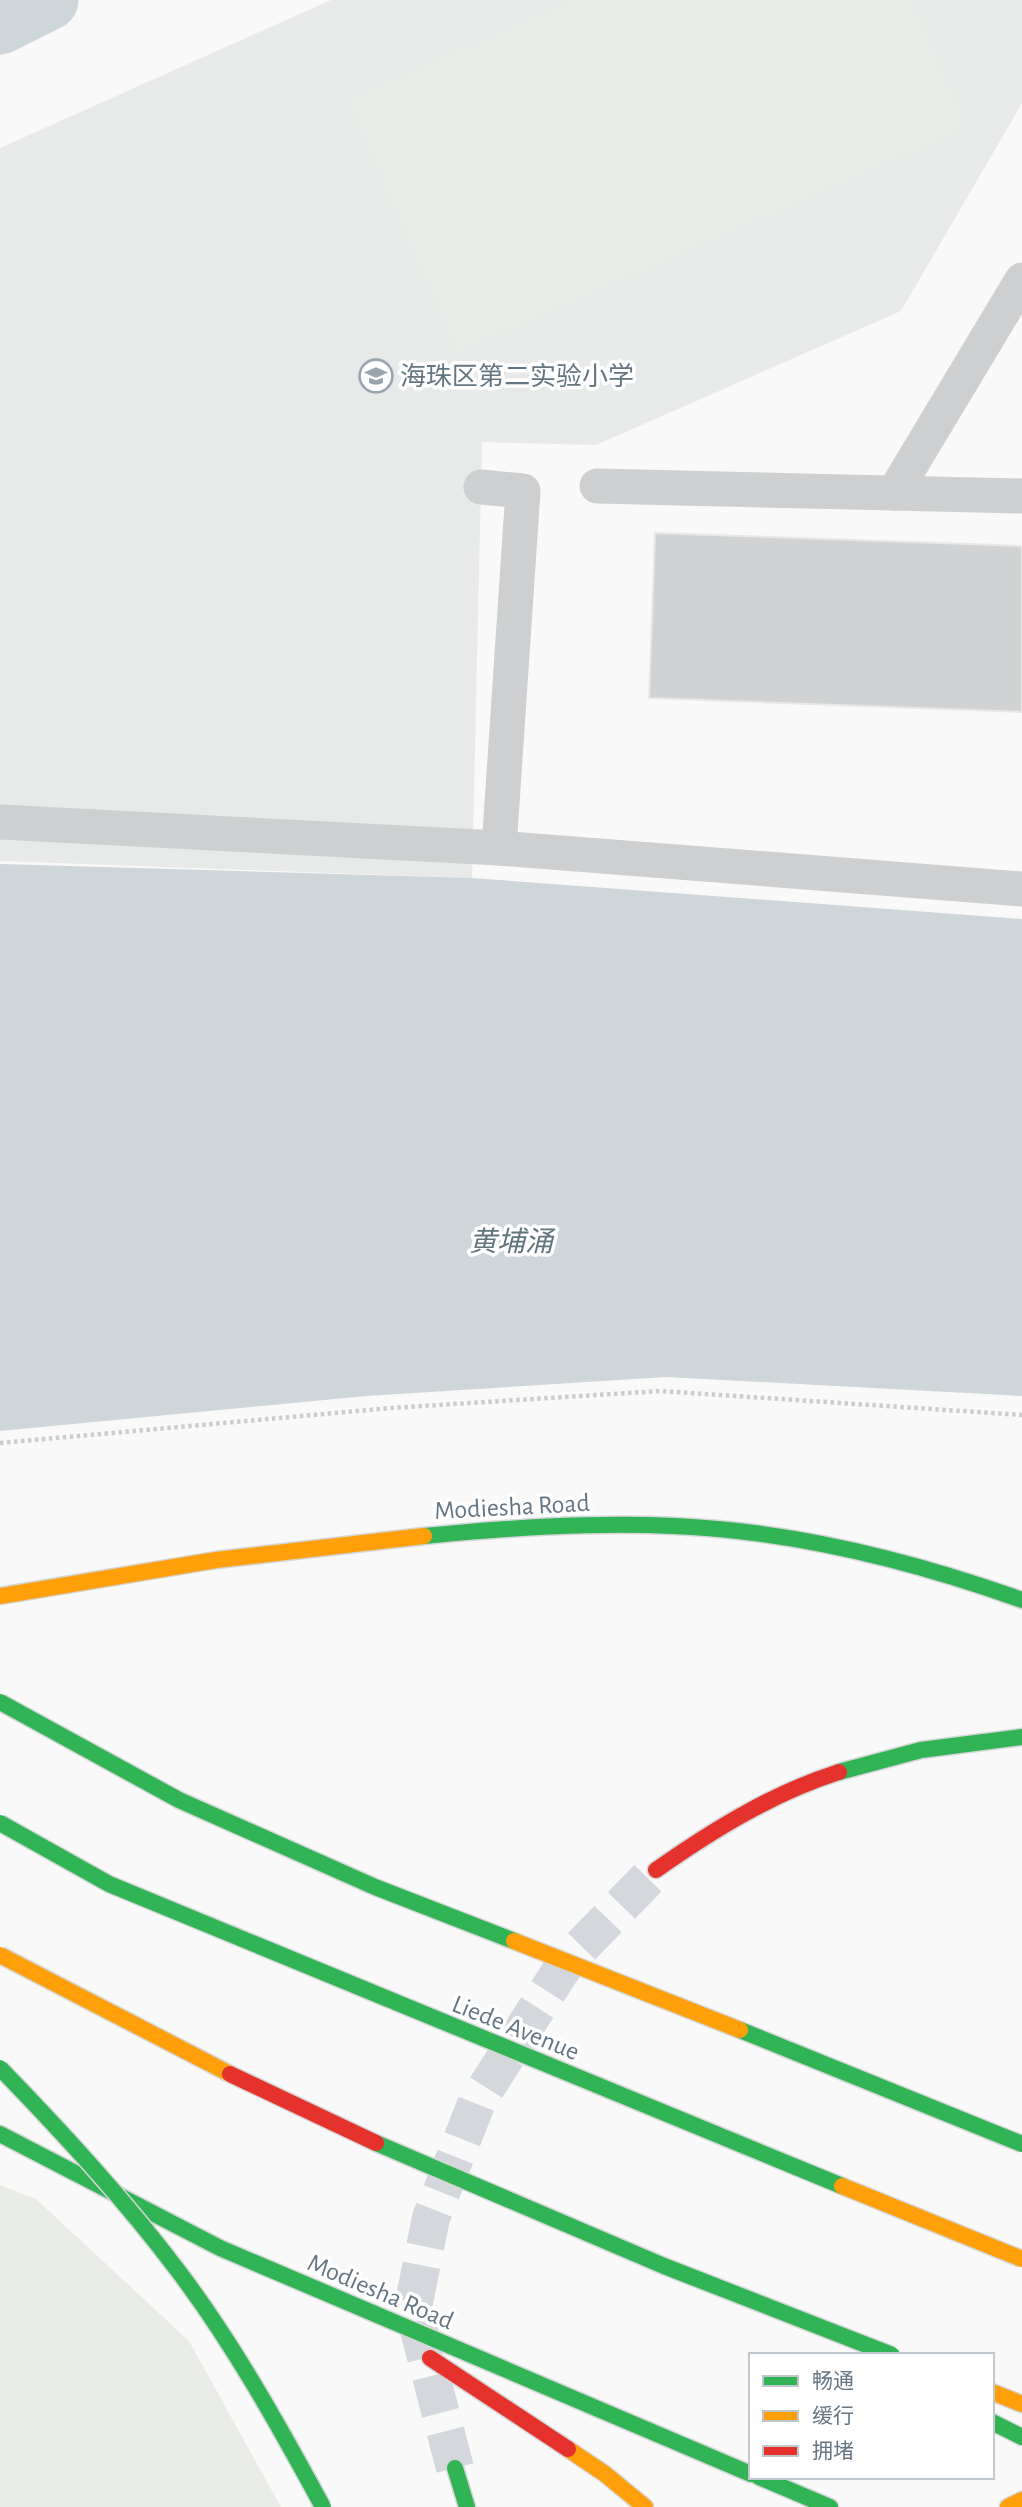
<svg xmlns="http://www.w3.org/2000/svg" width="1022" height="2507" font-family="'Alegreya Sans','Noto Sans SC',sans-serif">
<rect width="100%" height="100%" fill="#f9f9f9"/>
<polygon fill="#e8e9e9" points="331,0 1022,0 1022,103 901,311 596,445 482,442 472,878 0,861 0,148"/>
<g fill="#e8ebe6">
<polygon points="572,0 912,0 968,128 457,353 347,100"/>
<polygon points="0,2185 36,2199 189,2341 281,2507 0,2507"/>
</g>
<polygon fill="#ced6d9" points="0,864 472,878 1022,919 1022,1396 666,1377 366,1396 0,1431"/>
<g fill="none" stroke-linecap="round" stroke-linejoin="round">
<polyline stroke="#ced6d9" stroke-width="61" points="0,24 48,0"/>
</g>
<polygon fill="#d0d2d3" stroke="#e8e8e8" stroke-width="2" points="655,533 1022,546 1022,712 649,698"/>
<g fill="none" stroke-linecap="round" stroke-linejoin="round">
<polyline stroke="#d4d8dc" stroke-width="38" stroke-dasharray="38 19" stroke-linecap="butt" points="455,2468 413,2307 431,2218 477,2102 567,1961 656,1870"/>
<defs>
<g id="fast">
<path d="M424,1536C507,1528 591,1522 674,1526C793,1531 910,1560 1022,1600"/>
<polyline points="839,1772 921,1750 1022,1737"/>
<polyline points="0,2134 220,2248 751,2474"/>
<polyline points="992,2422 1022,2437"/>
<polyline points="455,2468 467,2507"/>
<polyline points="759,2477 830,2507"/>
</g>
<g id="slow">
<polyline points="0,1596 216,1560 424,1536"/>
<polyline points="992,2392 1022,2404"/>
<polyline points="568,2449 605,2474 645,2507"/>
<polyline points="1008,2507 1022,2500"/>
</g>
<g id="jam">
<path d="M656,1870C713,1830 773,1793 839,1772"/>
<polyline points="430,2358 568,2449"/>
</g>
</defs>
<use href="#fast" stroke="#d5d6d7" stroke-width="19"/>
<use href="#slow" stroke="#d5d6d7" stroke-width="19"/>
<use href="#jam" stroke="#d5d6d7" stroke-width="19"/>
<polyline stroke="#cbcccd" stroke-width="4.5" stroke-dasharray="3.5 3.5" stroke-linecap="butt" points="0,1443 391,1408 660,1391 1022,1415"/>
<g stroke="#cecfd0" stroke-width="35">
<polyline points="597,486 1022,496"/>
<polyline points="481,487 523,491 499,848 1022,889"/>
<polyline points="894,493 1022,280"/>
<polyline points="0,822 499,848"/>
</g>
<use href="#fast" stroke="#30b455" stroke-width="16"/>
<use href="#slow" stroke="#ff9f0a" stroke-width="16"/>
<use href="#jam" stroke="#e5322d" stroke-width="16"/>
<defs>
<g id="fast-bridge">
<polyline points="0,1702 179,1800 375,1887 514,1941"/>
<polyline points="0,1823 109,1884 842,2186"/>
<polyline points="740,2030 1022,2144"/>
<path d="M0,2068C63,2133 124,2199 179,2272C234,2345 279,2426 323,2507"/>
<polyline points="376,2143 664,2266 892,2355"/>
</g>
<g id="slow-bridge">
<polyline points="514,1941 740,2030"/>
<polyline points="0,1955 230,2074"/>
<polyline points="842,2186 1022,2259"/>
</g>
<polyline id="jam-bridge" points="230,2074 376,2143"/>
</defs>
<use href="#fast-bridge" stroke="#d5d6d6" stroke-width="19" stroke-linecap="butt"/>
<use href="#slow-bridge" stroke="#d5d6d6" stroke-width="19" stroke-linecap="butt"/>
<use href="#jam-bridge" stroke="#d5d6d6" stroke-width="19" stroke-linecap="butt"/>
<use href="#fast-bridge" stroke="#30b455" stroke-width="16"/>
<use href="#slow-bridge" stroke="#ff9f0a" stroke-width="16"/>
<use href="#jam-bridge" stroke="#e5322d" stroke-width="16"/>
</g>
<defs>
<symbol id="school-ring" viewBox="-11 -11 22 22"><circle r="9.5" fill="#fff" stroke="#99a4ac" stroke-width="1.5"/><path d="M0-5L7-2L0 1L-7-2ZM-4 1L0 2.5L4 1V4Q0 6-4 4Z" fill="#99a4ac"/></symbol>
</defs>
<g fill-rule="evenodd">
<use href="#school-ring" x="357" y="357" width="38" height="38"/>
</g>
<g text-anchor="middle" stroke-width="7" stroke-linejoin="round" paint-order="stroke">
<g font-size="26" fill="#657683" stroke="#fff" text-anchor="start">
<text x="400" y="385">海珠区第二实验小学</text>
</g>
<g font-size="26" fill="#657683" stroke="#fff">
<text transform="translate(512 1506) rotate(-3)" y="9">Modiesha Road</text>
<text transform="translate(516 2027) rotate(22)" y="9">Liede Avenue</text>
<text transform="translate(381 2291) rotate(23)" y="9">Modiesha Road</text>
</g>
<g font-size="28" font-style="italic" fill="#60757c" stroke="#fff">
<text x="511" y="1251">黄埔涌</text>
</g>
</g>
<rect x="749" y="2353" width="245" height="126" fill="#ffffff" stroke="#c1c8cd" stroke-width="2"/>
<rect x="763" y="2376" width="35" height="10" fill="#30b455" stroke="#c1c8cd" stroke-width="2"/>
<text x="812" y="2388" font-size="21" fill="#657683">畅通</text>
<rect x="763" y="2411" width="35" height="10" fill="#ff9f0a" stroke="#c1c8cd" stroke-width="2"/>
<text x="812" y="2423" font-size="21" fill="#657683">缓行</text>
<rect x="763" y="2446" width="35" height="10" fill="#e5322d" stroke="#c1c8cd" stroke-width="2"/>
<text x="812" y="2458" font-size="21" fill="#657683">拥堵</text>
</svg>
